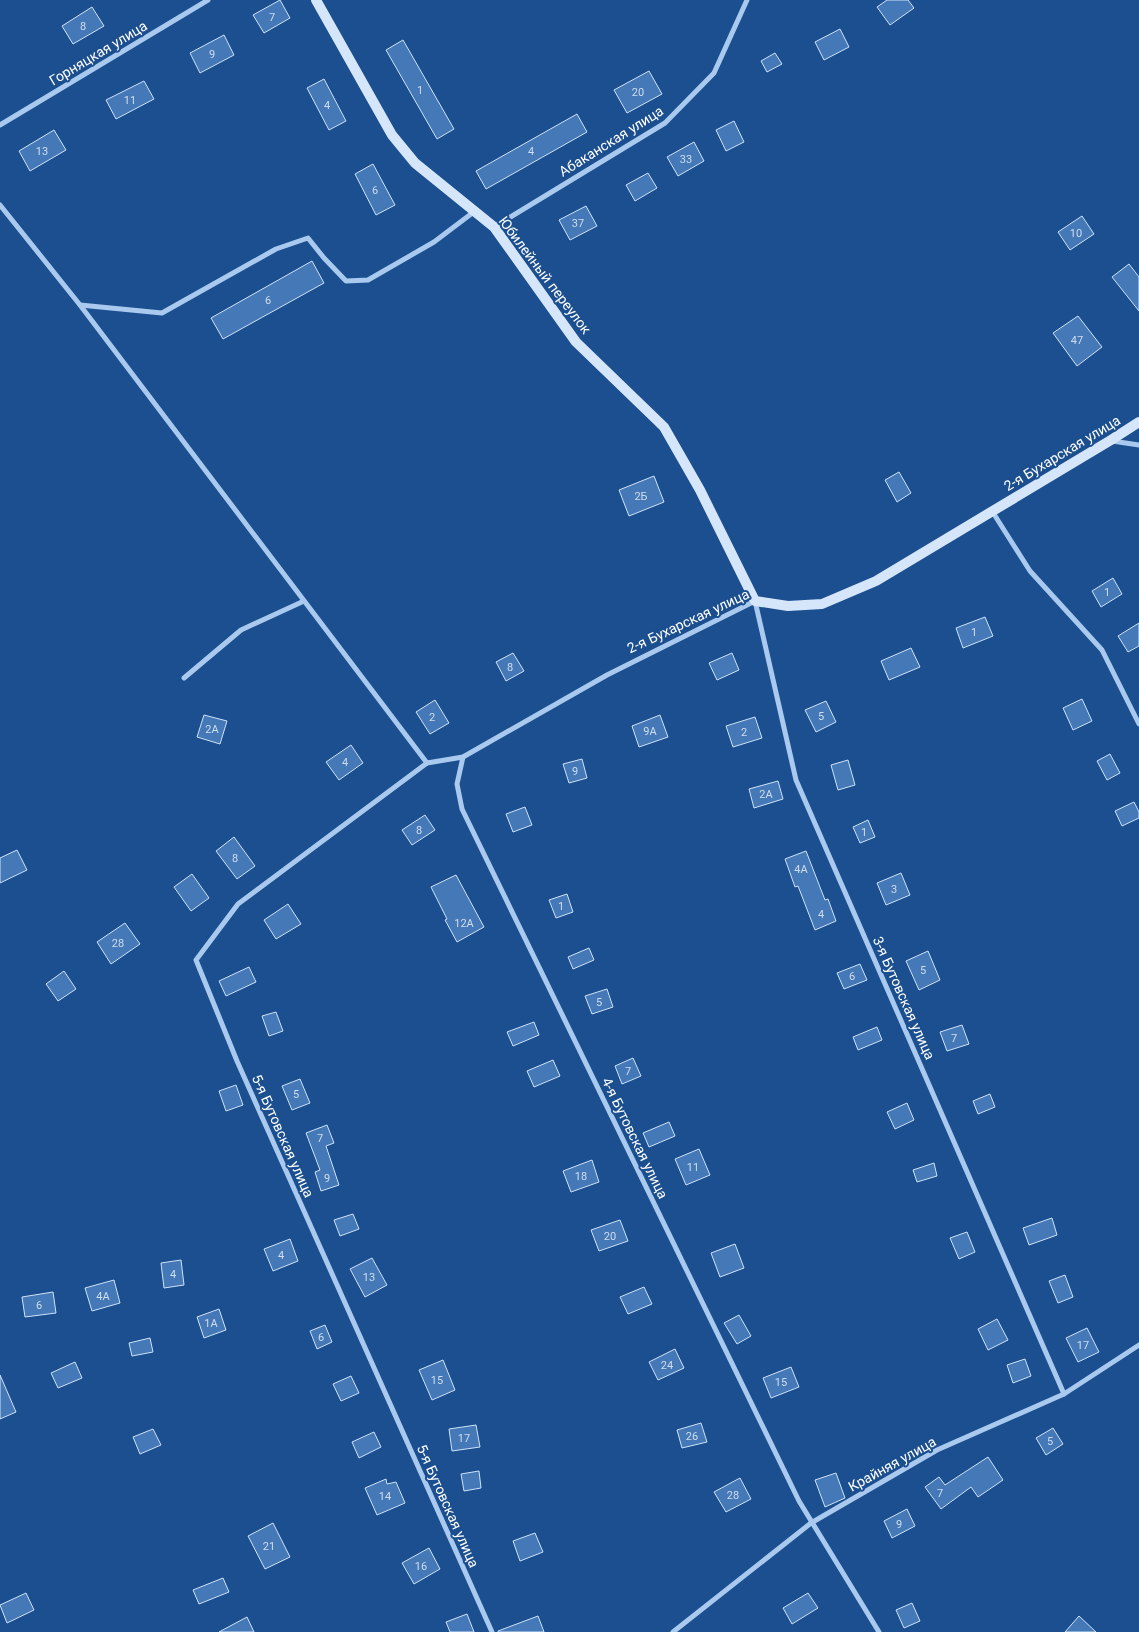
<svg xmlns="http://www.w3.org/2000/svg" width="1139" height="1632" font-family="Roboto,sans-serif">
<rect width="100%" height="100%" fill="#1b4f8f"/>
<g fill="#4478b7" stroke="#cfe3fa">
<polygon points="280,0 290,18 264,33 253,15"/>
<polygon points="887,0 908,0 914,8 890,25 877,7"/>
<polygon points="92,7 104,26 73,44 62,26"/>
<polygon points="840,29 849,47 824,60 815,42"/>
<polygon points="224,35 234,55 200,73 190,53"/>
<polygon points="403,40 454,129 437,139 386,50"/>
<polygon points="775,53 782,64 767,72 761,61"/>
<polygon points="649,71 662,94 627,113 614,90"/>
<polygon points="324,79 346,121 329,130 307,88"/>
<polygon points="144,81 154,99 116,119 106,100"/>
<polygon points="577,114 587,132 486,189 476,171"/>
<polygon points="734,121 744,142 726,151 716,130"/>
<polygon points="54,130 66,150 30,171 19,151"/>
<polygon points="694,142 704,161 678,176 667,157"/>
<polygon points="373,164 395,205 376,215 355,174"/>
<polygon points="648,173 657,188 635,201 626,185"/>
<polygon points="586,206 597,226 570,240 559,220"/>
<polygon points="1082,216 1094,234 1070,250 1058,232"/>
<polygon points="312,261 324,283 223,339 211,318"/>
<polygon points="1129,264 1139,277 1139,311 1112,277"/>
<polygon points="1078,316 1102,347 1077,366 1053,333"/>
<polygon points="899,472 911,493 897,502 885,480"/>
<polygon points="654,476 664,502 629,516 619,490"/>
<polygon points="1113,578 1122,594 1101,607 1092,591"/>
<polygon points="985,617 993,636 963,648 956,628"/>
<polygon points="1139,623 1139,646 1128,652 1118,636"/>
<polygon points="911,648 920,667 889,680 881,661"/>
<polygon points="513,653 524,671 506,681 496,662"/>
<polygon points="732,653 739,670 717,680 709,663"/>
<polygon points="1082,699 1092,721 1073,730 1063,708"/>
<polygon points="435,700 449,723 430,734 416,712"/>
<polygon points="826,701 836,722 816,732 805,710"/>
<polygon points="204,715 227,721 220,744 197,737"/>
<polygon points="660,715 668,737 639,747 632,726"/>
<polygon points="755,717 762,738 733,747 726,726"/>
<polygon points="351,745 363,763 339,780 326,762"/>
<polygon points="1110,754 1120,773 1107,780 1097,761"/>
<polygon points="582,759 587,778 569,783 563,764"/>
<polygon points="848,760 855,785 838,790 831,765"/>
<polygon points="778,781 783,799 754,808 749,789"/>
<polygon points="1134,802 1139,812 1139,818 1122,826 1115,811"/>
<polygon points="525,807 532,825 513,832 506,814"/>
<polygon points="425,815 435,830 412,845 402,830"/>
<polygon points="868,820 875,837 860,843 853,827"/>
<polygon points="234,837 255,866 237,879 216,851"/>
<polygon points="17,850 27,870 0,883 0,858"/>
<polygon points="806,851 825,900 828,899 836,921 815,930 798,886 795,887 785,859"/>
<polygon points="901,873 910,895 886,905 877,883"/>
<polygon points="192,874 209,898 191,911 174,887"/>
<polygon points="456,875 484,927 457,942 445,920 447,919 431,887"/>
<polygon points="567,894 573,912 556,918 549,900"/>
<polygon points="288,904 301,924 276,939 264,920"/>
<polygon points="125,923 140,944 111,964 97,942"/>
<polygon points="589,948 594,960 573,969 568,957"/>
<polygon points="928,951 940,980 919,990 906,961"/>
<polygon points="860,964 867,980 844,989 837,973"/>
<polygon points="249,967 256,982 226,996 219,981"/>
<polygon points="64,971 76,989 58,1001 46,984"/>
<polygon points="607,989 613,1007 592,1014 585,996"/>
<polygon points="276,1012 283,1031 269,1036 262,1016"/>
<polygon points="534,1022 539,1035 513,1046 507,1032"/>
<polygon points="962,1025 969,1044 947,1051 940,1032"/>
<polygon points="877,1027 882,1040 858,1050 853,1037"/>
<polygon points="633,1058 641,1076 622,1084 615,1066"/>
<polygon points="553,1060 560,1076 534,1087 527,1071"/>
<polygon points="300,1079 310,1103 292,1110 282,1086"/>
<polygon points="236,1085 243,1105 226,1111 219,1091"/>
<polygon points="990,1094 995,1107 978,1114 973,1101"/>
<polygon points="907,1103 914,1120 895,1129 887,1112"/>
<polygon points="669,1122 675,1136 649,1147 643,1133"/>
<polygon points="327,1125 334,1143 326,1146 339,1185 321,1191 315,1172 320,1170 306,1133"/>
<polygon points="699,1149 710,1175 686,1185 675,1159"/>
<polygon points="592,1160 599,1182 571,1192 563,1171"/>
<polygon points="934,1163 937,1176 917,1182 913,1170"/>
<polygon points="353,1214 359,1229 340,1236 334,1220"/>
<polygon points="1052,1218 1057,1235 1029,1245 1023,1228"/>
<polygon points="620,1220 628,1241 599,1251 591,1230"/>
<polygon points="967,1232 975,1252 959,1259 950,1238"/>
<polygon points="290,1239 298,1261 273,1271 264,1249"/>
<polygon points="735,1244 744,1268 720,1277 711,1253"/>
<polygon points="372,1258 387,1285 365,1297 350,1269"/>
<polygon points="181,1260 184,1285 164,1288 161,1263"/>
<polygon points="1065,1275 1073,1297 1058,1303 1049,1281"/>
<polygon points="114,1280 120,1303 92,1311 85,1288"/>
<polygon points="644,1287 652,1304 628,1314 620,1297"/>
<polygon points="53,1292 56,1313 25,1317 22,1297"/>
<polygon points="219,1309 226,1330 204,1338 197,1317"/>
<polygon points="739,1315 751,1336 737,1344 724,1323"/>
<polygon points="997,1319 1008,1340 988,1350 978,1329"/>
<polygon points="325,1325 332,1342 317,1349 310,1331"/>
<polygon points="1087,1328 1099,1352 1078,1362 1066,1338"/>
<polygon points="150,1338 153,1352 132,1356 129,1343"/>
<polygon points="675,1349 684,1368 658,1380 649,1362"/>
<polygon points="1025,1359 1031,1376 1013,1383 1007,1365"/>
<polygon points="443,1360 455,1390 432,1400 419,1370"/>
<polygon points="75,1362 82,1378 58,1388 51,1373"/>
<polygon points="791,1367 799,1387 771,1398 763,1378"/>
<polygon points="0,1375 16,1412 0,1419"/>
<polygon points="351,1376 359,1393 341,1401 333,1384"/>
<polygon points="701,1423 707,1442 682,1448 677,1430"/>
<polygon points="476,1425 480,1447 452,1451 449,1429"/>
<polygon points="1053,1428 1063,1444 1046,1455 1036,1438"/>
<polygon points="153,1429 161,1445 140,1454 133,1437"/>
<polygon points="374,1432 381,1447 359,1458 352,1442"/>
<polygon points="988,1457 1003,1480 978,1497 971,1487 941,1509 925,1487 939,1477 945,1485"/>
<polygon points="479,1471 481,1488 464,1491 461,1474"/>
<polygon points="836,1473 845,1498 825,1507 815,1480"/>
<polygon points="740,1478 751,1499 726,1512 714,1492"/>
<polygon points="386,1479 387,1484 396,1482 405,1503 377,1515 365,1488"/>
<polygon points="907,1509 915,1526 892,1538 884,1521"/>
<polygon points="273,1523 290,1557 265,1569 248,1536"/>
<polygon points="535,1533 543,1552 520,1561 513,1541"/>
<polygon points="429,1548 440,1569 414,1584 402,1563"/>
<polygon points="223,1578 229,1592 199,1604 193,1590"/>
<polygon points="26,1593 34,1610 7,1623 0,1605"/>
<polygon points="808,1593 818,1608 792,1624 783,1608"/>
<polygon points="912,1603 920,1621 904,1628 896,1610"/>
<polygon points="467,1614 474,1632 450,1632 446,1622"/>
<polygon points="538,1616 544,1632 498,1632 498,1631"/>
<polygon points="1079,1616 1096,1632 1065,1632"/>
<polygon points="247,1617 254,1632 219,1632"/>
</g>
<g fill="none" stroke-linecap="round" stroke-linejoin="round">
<g stroke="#a9c9ee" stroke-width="5">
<polyline points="0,125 208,0"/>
<polyline points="0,205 80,305 427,763"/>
<polyline points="494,227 665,123 714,73 747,0"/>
<polyline points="80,305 162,313 276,249 308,238 324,258 346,281 368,280 434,242 475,211"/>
<polyline points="1112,441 1139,445"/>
<polyline points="992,511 1030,571 1102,650 1139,724"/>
<polyline points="184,678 241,630 304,601"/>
<polyline points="463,757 457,784 462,809 799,1501 879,1632"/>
<polyline points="492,1632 237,1061 196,960 238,904 427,763 463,757 607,675 755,601 796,780 1064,1394"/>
<polyline points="673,1632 811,1523 937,1450 1064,1394 1139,1345"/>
</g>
<polyline stroke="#d6e6fa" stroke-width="10" points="316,0 392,135 415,163 494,227 576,342 664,427 700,490 755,601 788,606 822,604 876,581 1111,440 1139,422"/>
</g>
<g text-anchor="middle" stroke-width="4" stroke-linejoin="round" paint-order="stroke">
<g font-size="11" fill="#d0dded">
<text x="272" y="21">7</text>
<text x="83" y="30">8</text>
<text x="212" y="58">9</text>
<text x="420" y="94">1</text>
<text x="638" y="96">20</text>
<text x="130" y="104">11</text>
<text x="327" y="109">4</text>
<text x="42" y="155">13</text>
<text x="531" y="155">4</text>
<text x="686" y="163">33</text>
<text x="375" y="194">6</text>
<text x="578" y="227">37</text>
<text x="1076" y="237">10</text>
<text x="268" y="304">6</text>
<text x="1077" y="344">47</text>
<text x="641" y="500">2Б</text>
<text x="1107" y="596">1</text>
<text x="974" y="636">1</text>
<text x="510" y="671">8</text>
<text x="821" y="720">5</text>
<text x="432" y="721">2</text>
<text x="212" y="733">2А</text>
<text x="650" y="735">9А</text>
<text x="744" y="736">2</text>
<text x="345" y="766">4</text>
<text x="575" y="775">9</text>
<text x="766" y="798">2А</text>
<text x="419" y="834">8</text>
<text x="864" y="836">1</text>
<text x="235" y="862">8</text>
<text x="801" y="873">4А</text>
<text x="894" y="893">3</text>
<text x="561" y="910">1</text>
<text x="821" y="918">4</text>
<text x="464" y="927">12А</text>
<text x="118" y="947">28</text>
<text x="923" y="974">5</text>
<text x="852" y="980">6</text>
<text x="599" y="1006">5</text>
<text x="954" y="1042">7</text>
<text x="628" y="1075">7</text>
<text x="296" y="1098">5</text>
<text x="320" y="1142">7</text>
<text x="693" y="1171">11</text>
<text x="581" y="1180">18</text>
<text x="327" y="1182">9</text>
<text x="610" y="1240">20</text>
<text x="281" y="1259">4</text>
<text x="173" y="1278">4</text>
<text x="369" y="1281">13</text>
<text x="103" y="1300">4А</text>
<text x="39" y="1309">6</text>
<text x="211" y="1327">1А</text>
<text x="321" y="1341">6</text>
<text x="1083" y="1349">17</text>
<text x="667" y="1369">24</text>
<text x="437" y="1384">15</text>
<text x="781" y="1386">15</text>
<text x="692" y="1440">26</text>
<text x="464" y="1442">17</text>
<text x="1050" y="1445">5</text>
<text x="940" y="1497">7</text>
<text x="733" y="1499">28</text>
<text x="385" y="1500">14</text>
<text x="899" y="1528">9</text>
<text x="269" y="1550">21</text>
<text x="421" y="1570">16</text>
</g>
<g font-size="14" fill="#fff" stroke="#1b4f8f">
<text transform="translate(98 53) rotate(-31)" y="5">Горняцкая улица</text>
<text transform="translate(611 141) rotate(-32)" y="5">Абаканская улица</text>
<text transform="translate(545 275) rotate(53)" y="5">Юбилейный переулок</text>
<text transform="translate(1062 453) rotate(-31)" y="5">2-я Бухарская улица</text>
<text transform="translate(688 621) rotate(-25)" y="5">2-я Бухарская улица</text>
<text transform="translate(904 998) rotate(66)" y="5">3-я Бутовская улица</text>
<text transform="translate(283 1136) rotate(66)" y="5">5-я Бутовская улица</text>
<text transform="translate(635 1138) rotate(64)" y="5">4-я Бутовская улица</text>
<text transform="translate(892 1464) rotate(-29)" y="5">Крайняя улица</text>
<text transform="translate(448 1506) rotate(66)" y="5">5-я Бутовская улица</text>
</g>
</g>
</svg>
